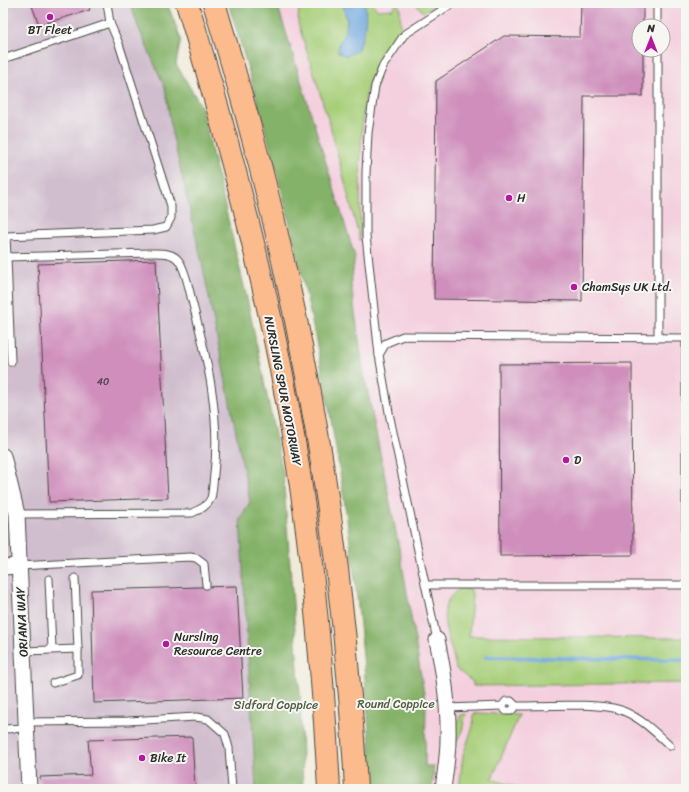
<svg xmlns="http://www.w3.org/2000/svg" width="689" height="792" font-family="Sriracha,sans-serif">
<rect width="100%" height="100%" fill="#f6f6f2"/>
<filter id="ink" filterUnits="userSpaceOnUse"><feTurbulence type="fractalNoise" baseFrequency=".025" numOctaves="2"/><feDisplacementMap in="SourceGraphic" scale="8" xChannelSelector="R" yChannelSelector="G"/><feConvolveMatrix kernelMatrix="1 2 1 2 8 2 1 2 1" color-interpolation-filters="sRGB"/></filter>
<filter id="wash" filterUnits="userSpaceOnUse"><feTurbulence type="fractalNoise" baseFrequency=".012" numOctaves="4" result="noise"/><feDisplacementMap in="SourceGraphic" scale="16" xChannelSelector="R" yChannelSelector="G"/><feGaussianBlur stdDeviation="0.9" result="paint"/><feColorMatrix in="noise" values="0 0 0 0 0 0 0 0 0 0 0 0 0 0 0 0 0 1.4 0 .05"/><feComposite in="paint" operator="in"/></filter>
<g filter="url(#wash)">
<rect width="100%" height="100%" fill="#f1ead8"/>
<path fill="#f4cfde" fill-rule="evenodd" d="M277,3H686V789H432L433,766H425L426,705L401,557L363,368L351,284L355,257ZM639,26H663V50H639Z"/>
<polygon fill="#d0bdce" points="3,3 130,3 139,29 165,88 172,133 202,263 250,502 240,519 256,789 3,789"/>
<g fill="#a7cf79" stroke="#697d52">
<path d="M299,3H373L377,10L392,9L397,3L400,8L401,28C390,41 371,72 367,89C358,137 361,192 360,241L331,129L298,23Z"/>
<polygon points="415,3 440,3 423,12"/>
<path d="M461,588L471,590L472,595L469,636L686,638V683L473,686V682L456,669C452,641 429,606 461,588Z"/>
<polygon points="479,713 519,715 492,779 521,789 459,789 463,755 473,726 474,714"/>
<polygon points="466,714 462,731 454,747 455,725 461,715"/>
</g>
<g fill="#85b269" stroke="#586e4a">
<polygon points="130,3 167,3 181,39 176,64 201,106 248,303 283,473 300,695 303,789 256,789 240,519 250,502 202,263 172,133 165,88 139,29"/>
<path d="M228,3H277L355,257L351,284L363,368L401,557L426,705L425,766H434L432,789H372C361,523 308,257 228,3Z"/>
</g>
<path fill="#70a8df" stroke="#4e6a85" d="M342,3H365C367,21 365,35 357,51L346,56L338,52L339,43L344,34L347,21Z"/>
<g fill="none" stroke-linecap="round" stroke-linejoin="round">
<polyline stroke="#70a8df" stroke-width="4" points="486,657 686,660"/>
</g>
<g id="blocks">
<g fill="#cf8ebc">
<polygon points="31,3 87,3 90,10 39,25"/>
<polygon points="581,3 643,3 643,26 639,26 639,50 643,50 643,96 584,96 582,301 434,299 436,81 504,36 580,37"/>
<polygon points="156,260 168,498 49,502 38,264"/>
<polygon points="632,363 633,555 500,556 499,364"/>
<polygon points="237,586 243,698 94,703 91,590"/>
<polygon points="192,737 195,789 41,789 40,777 91,775 88,740"/>
</g>
</g>
</g>
<g filter="url(#ink)">
<use href="#blocks" fill-opacity="0" stroke="#494845" stroke-width="1"/>
<g fill="none" stroke-linecap="round" stroke-linejoin="round">
<defs>
<g id="service">
<polyline points="107,3 110,23"/>
<polyline points="657,3 657,26"/>
<polyline points="658,50 658,338"/>
<polyline points="3,59 110,23 119,44 171,206 171,218 166,227 153,230 6,236"/>
<path d="M3,236H6L7,257L151,253C160,253 173,252 179,261C186,271 189,289 192,301C207,357 221,416 214,474C213,482 213,491 211,498C207,507 200,509 192,513L17,514"/>
<polyline points="7,257 11,362"/>
<polyline points="686,338 686,545"/>
<polyline points="379,355 386,343 403,336 686,338"/>
<polyline points="19,566 190,557 196,558 204,564 206,585"/>
<polyline points="49,579 52,649"/>
<polyline points="425,585 686,585"/>
<polyline points="437,640 390,418 379,355 366,236 366,173 368,133 375,86 383,66 404,35 453,3"/>
<polyline points="24,651 78,649 75,578"/>
<polyline points="53,683 78,675 78,649"/>
<path d="M502,706L506,711H511L516,706C540,706 603,702 623,711C641,718 656,733 670,746"/>
<polyline points="447,708 502,706 506,701 511,701 516,706"/>
<polyline points="27,722 128,721 196,717 208,719 225,734 229,748 232,789"/>
<polyline points="3,729 27,728"/>
</g>
<g id="minor">
<polyline points="3,456 17,514 29,789"/>
<polyline points="3,567 18,566"/>
<path d="M437,640C444,673 449,706 448,739C448,756 445,773 443,789"/>
</g>
<g id="motorway">
<path d="M187,3C237,169 281,337 304,508C317,602 324,695 329,789"/>
<path d="M214,3C293,258 343,522 356,789"/>
</g>
</defs>
<use href="#service" stroke="#494845" stroke-width="9"/>
<use href="#minor" stroke="#494845" stroke-width="17"/>
<use href="#motorway" stroke="#494845" stroke-width="24"/>
<use href="#service" stroke="#fff" stroke-width="7"/>
<use href="#minor" stroke="#fff" stroke-width="15"/>
<use href="#motorway" stroke="#fbbb8d" stroke-width="22"/>
</g>
</g>
<g fill="#b5179e" stroke="#f6f6f2" stroke-width="1.5">
<circle cx="50" cy="17" r="4"/>
<circle cx="509" cy="198" r="4"/>
<circle cx="574" cy="287" r="4"/>
<circle cx="566" cy="460" r="4"/>
<circle cx="166" cy="644" r="4"/>
<circle cx="142" cy="758" r="4"/>
</g>
<g text-anchor="middle" stroke-width="4" stroke-linejoin="round" paint-order="stroke">
<g font-size="10" fill="#54444f">
<text x="103" y="385">40</text>
</g>
<g font-size="12" fill="#2b2b2b" stroke="#f6f6f2" text-anchor="start">
<text x="50" y="34" text-anchor="middle">BT Fleet</text>
<text x="517" y="202">H</text>
<text x="582" y="291">ChamSys UK Ltd.</text>
<text x="574" y="464">D</text>
<text x="174" y="641">Nursling<tspan x="174" dy="14">Resource Centre</tspan></text>
<text x="150" y="762">Bike It</text>
</g>
<g font-size="12" fill="#2b2b2b" stroke="#f6f6f2">
<text transform="translate(283 391) rotate(79)" y="4">NURSLING SPUR MOTORWAY</text>
<text transform="translate(22 622) rotate(-93)" y="4">ORIANA WAY</text>
</g>
<g font-size="12" fill="#505c42" stroke="#f6f6f2">
<text x="396" y="708">Round Coppice</text>
<text x="276" y="709">Sidford Coppice</text>
</g>
</g>
<rect width="689" height="792" fill="none" stroke="#f6f6f2" stroke-width="16"/>
<g transform="translate(651 38)"><circle r="19" fill="#f6f6f2" stroke="#a5a5a2"/>
<path d="M0-3L7 15L0 10L-7 15Z" fill="#b5179e"/>
<text y="-6" font-size="11" font-weight="bold" text-anchor="middle" fill="#2b2b2b">N</text>
</g>
</svg>
